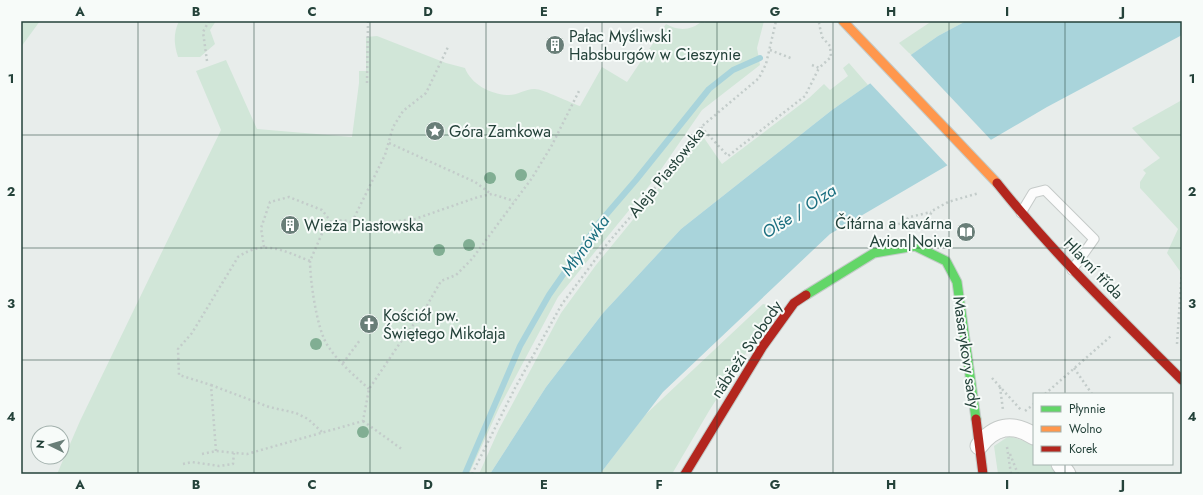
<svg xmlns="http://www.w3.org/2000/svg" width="1203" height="495" font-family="Jost,sans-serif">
<rect width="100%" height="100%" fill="#e8edeb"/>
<g fill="#d1e6d8">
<polygon points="23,21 40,21 21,47 21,23"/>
<path d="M179,21H216L210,30L215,44L200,57H178C174,44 173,34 179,21Z"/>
<path d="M702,21L705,23L706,21H764L757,48L760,65L702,110L653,181L558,297L499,408L469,474H57L80,421L221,130L196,71L226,60L257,129L352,137L359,83V71H366V37L377,36L446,63L465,68C471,84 490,94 507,95C516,96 525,89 534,89C541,88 571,103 580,106L602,67L627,82L666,24C678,31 691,31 702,21Z"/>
<polygon points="932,21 966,21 938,36 911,55 899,43"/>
<polygon points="849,63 868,85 832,110 681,229 603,313 546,387 490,474 479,474 499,429 561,313 596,265 702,135 722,164 809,98 824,84 830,90 848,76 843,68"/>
<polygon points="1182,100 1182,274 1167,253 1178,229 1140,188 1140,182 1146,173 1143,170 1160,158 1132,128"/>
<polygon points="763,304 772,306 753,342 709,411 672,474 600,474 645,415"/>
<polygon points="1009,436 1033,444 1034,464 1049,464 1057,474 998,474 994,446"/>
</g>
<polygon fill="#a9d4db" points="966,21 1182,21 1182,35 1047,107 830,234 663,392 600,474 490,474 546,387 603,313 681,229 832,110 938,36"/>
<polygon fill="#e8edeb" points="909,53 992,141 949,167 869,82"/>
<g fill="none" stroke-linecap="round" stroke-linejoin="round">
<polyline stroke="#a9d4db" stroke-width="6" points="465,474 520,346 549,295 599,223 636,180 709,89 733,70 760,58"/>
<defs>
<polyline id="lane" points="1021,213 1033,193 1045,190 1094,239 1072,270"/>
<g id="street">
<path d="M979,446C994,426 1012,422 1034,436"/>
<polyline points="1060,464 1067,474"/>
</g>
<polyline id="fast" points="806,295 874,253 915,246 946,261 957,282 976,419"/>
<polyline id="slow" points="843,21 997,183"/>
<g id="jam">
<path d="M997,183C1053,253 1118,316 1182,380"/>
<polyline points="976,419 983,474"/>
<polyline points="685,474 763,346 794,303 806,295"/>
</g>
</defs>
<use href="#lane" stroke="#c5cac8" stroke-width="11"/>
<use href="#street" stroke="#c5cac8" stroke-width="19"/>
<use href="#fast" stroke="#c3cbc8" stroke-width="11"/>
<use href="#slow" stroke="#c3cbc8" stroke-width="11"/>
<use href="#jam" stroke="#c3cbc8" stroke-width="11"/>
<g stroke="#c3ccca" stroke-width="2.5" stroke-dasharray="2 3" stroke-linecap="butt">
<polyline points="770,50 793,59"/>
<polyline points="207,61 203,32 209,21"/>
<polyline points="812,65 819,68 831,57 830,46 822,37 819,23"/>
<polyline points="367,83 368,21"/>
<polyline points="701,127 728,156 805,96 819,68"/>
<polyline points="389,143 475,182 491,194"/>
<polyline points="352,222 385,155 393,127 403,111 426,93 448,47"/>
<polyline points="894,227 910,217 931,212"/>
<polyline points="924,228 932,211 948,202 979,193"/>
<polyline points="264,247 261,228 270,202 289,197 322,210 332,223"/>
<path d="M310,261C310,280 317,331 328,346C338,362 355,376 369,389"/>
<polyline points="1177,344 1182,269"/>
<polyline points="343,363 360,340"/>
<polyline points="1074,368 1092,394"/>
<polyline points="992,378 1021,410"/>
<polyline points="211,385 269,407 296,413 308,419 323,433"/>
<polyline points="1000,387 1003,410"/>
<polyline points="1045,394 1111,336"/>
<polyline points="1025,411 1034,404"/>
<polyline points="363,421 403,450"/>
<polyline points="1007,447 1011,474"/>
<path d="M216,451L211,385L179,375L178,349L192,333L238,257C264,239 284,251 310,261L324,229L332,223L342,220L365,225L415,219L478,197L492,194L514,201"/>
<polyline points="202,454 216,451 247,454 363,421 369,389 402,340 425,309 441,281 456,275 472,259 532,178 552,145 579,91"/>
<polyline points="1010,454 1018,474"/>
<polyline points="183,464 192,462 219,466 233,464 234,453"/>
<polyline points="472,474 515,388 562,304 607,244 651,193 701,127 759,78 766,64 776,21"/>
</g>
<use href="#lane" stroke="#fcfcfc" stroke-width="9"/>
<use href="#street" stroke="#fcfcfc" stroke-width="17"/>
<use href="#fast" stroke="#63d668" stroke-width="9"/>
<use href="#slow" stroke="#ff974d" stroke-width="9"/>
<use href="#jam" stroke="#b3261e" stroke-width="9"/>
</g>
<g fill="#81ae93">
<circle cx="521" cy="175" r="6"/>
<circle cx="490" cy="178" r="6"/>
<circle cx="469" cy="245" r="6"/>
<circle cx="439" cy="250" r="6"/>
<circle cx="316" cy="344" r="6"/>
<circle cx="363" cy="432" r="6"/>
</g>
<path fill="none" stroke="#24423a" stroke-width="1" stroke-opacity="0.55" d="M138,21V474M254,21V474M370,21V474M486,21V474M602,21V474M717,21V474M833,21V474M949,21V474M1065,21V394M21,135H1182M21,248H1182M21,360H1182M1065,464V474"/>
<defs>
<symbol id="building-disc" viewBox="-11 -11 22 22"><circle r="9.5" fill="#697e78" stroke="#f7fbf9"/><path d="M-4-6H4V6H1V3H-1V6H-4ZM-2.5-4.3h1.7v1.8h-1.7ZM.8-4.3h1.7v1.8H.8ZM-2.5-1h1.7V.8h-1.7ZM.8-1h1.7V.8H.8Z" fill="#fff"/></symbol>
<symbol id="sight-disc" viewBox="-11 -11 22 22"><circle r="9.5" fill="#697e78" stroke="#f7fbf9"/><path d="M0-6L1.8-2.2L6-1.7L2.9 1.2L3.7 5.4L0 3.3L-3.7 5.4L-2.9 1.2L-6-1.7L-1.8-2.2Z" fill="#fff"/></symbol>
<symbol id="library-disc" viewBox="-11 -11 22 22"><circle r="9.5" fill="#697e78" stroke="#f7fbf9"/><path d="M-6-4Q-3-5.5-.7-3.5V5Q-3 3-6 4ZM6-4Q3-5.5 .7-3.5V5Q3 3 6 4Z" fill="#fff"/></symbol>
<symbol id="church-disc" viewBox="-11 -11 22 22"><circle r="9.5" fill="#697e78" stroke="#f7fbf9"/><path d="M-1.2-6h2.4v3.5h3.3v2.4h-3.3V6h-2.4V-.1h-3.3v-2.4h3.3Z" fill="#fff"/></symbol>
</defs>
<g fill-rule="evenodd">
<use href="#building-disc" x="544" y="34" width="22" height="22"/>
<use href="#sight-disc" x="424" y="120" width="22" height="22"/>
<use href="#building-disc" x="279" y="214" width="22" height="22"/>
<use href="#library-disc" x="955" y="221" width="22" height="22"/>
<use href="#church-disc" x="358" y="313" width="22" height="22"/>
</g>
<g text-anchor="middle" stroke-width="4" stroke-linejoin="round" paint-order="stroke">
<g font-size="16" fill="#24423a" stroke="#f7fbf9" text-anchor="start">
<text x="569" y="42">Pałac Myśliwski<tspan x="569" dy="18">Habsburgów w Cieszynie</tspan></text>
<text x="449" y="137">Góra Zamkowa</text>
<text x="952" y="229" text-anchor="end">Čítárna a kavárna<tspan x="952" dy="18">Avion|Noiva</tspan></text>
<text x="304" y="231">Wieża Piastowska</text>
<text x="383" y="321">Kościół pw.<tspan x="383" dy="18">Świętego Mikołaja</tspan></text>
</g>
<g font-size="16" fill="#24423a" stroke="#f7fbf9">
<text transform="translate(666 172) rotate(-51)" y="6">Aleja Piastowska</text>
<text transform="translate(1094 268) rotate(46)" y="6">Hlavní třída</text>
<text transform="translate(746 349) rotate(-56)" y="6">nábřeží Svobody</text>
<text transform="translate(967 352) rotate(82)" y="6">Masarykovy sady</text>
</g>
<g font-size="17" font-style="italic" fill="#1c6f80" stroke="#f7fbf9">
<text transform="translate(799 211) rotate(-33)" y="6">Olše / Olza</text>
<text transform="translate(585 245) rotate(-54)" y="6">Młynówka</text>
</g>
</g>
<rect width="1203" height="495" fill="none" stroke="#f7fbf9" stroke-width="44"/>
<rect x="1033" y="393" width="140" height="72" fill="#f7fbf9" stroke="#a3b1ad"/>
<rect x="1041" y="406" width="20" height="6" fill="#63d668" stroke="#a3b1ad"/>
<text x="1069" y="413" font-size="12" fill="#24423a">Płynnie</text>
<rect x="1041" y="426" width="20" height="6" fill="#ff974d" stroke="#a3b1ad"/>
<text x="1069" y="433" font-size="12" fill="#24423a">Wolno</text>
<rect x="1041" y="446" width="20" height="6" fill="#b3261e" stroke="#a3b1ad"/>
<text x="1069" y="453" font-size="12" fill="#24423a">Korek</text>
<g transform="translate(50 445) rotate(275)"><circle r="19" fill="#f7fbf9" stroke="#a3b1ad"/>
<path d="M0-3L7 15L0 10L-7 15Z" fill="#697e78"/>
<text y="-6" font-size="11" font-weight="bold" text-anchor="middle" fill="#24423a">N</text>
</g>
<rect x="22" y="22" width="1159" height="451" fill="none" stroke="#24423a" stroke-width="1.5"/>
<g font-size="13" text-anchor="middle" font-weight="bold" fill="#24423a">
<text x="80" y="16">A</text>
<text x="196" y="16">B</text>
<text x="312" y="16">C</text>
<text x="428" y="16">D</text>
<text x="544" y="16">E</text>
<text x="659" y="16">F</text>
<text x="775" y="16">G</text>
<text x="891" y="16">H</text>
<text x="1007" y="16">I</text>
<text x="1123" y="16">J</text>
<text x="11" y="83">1</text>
<text x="1192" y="83">1</text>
<text x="11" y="196">2</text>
<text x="1192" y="196">2</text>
<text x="11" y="308">3</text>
<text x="1192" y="308">3</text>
<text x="11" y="421">4</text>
<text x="1192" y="421">4</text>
<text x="80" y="489">A</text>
<text x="196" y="489">B</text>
<text x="312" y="489">C</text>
<text x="428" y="489">D</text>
<text x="544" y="489">E</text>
<text x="659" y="489">F</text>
<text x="775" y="489">G</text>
<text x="891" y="489">H</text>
<text x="1007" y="489">I</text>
<text x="1123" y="489">J</text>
</g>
</svg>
